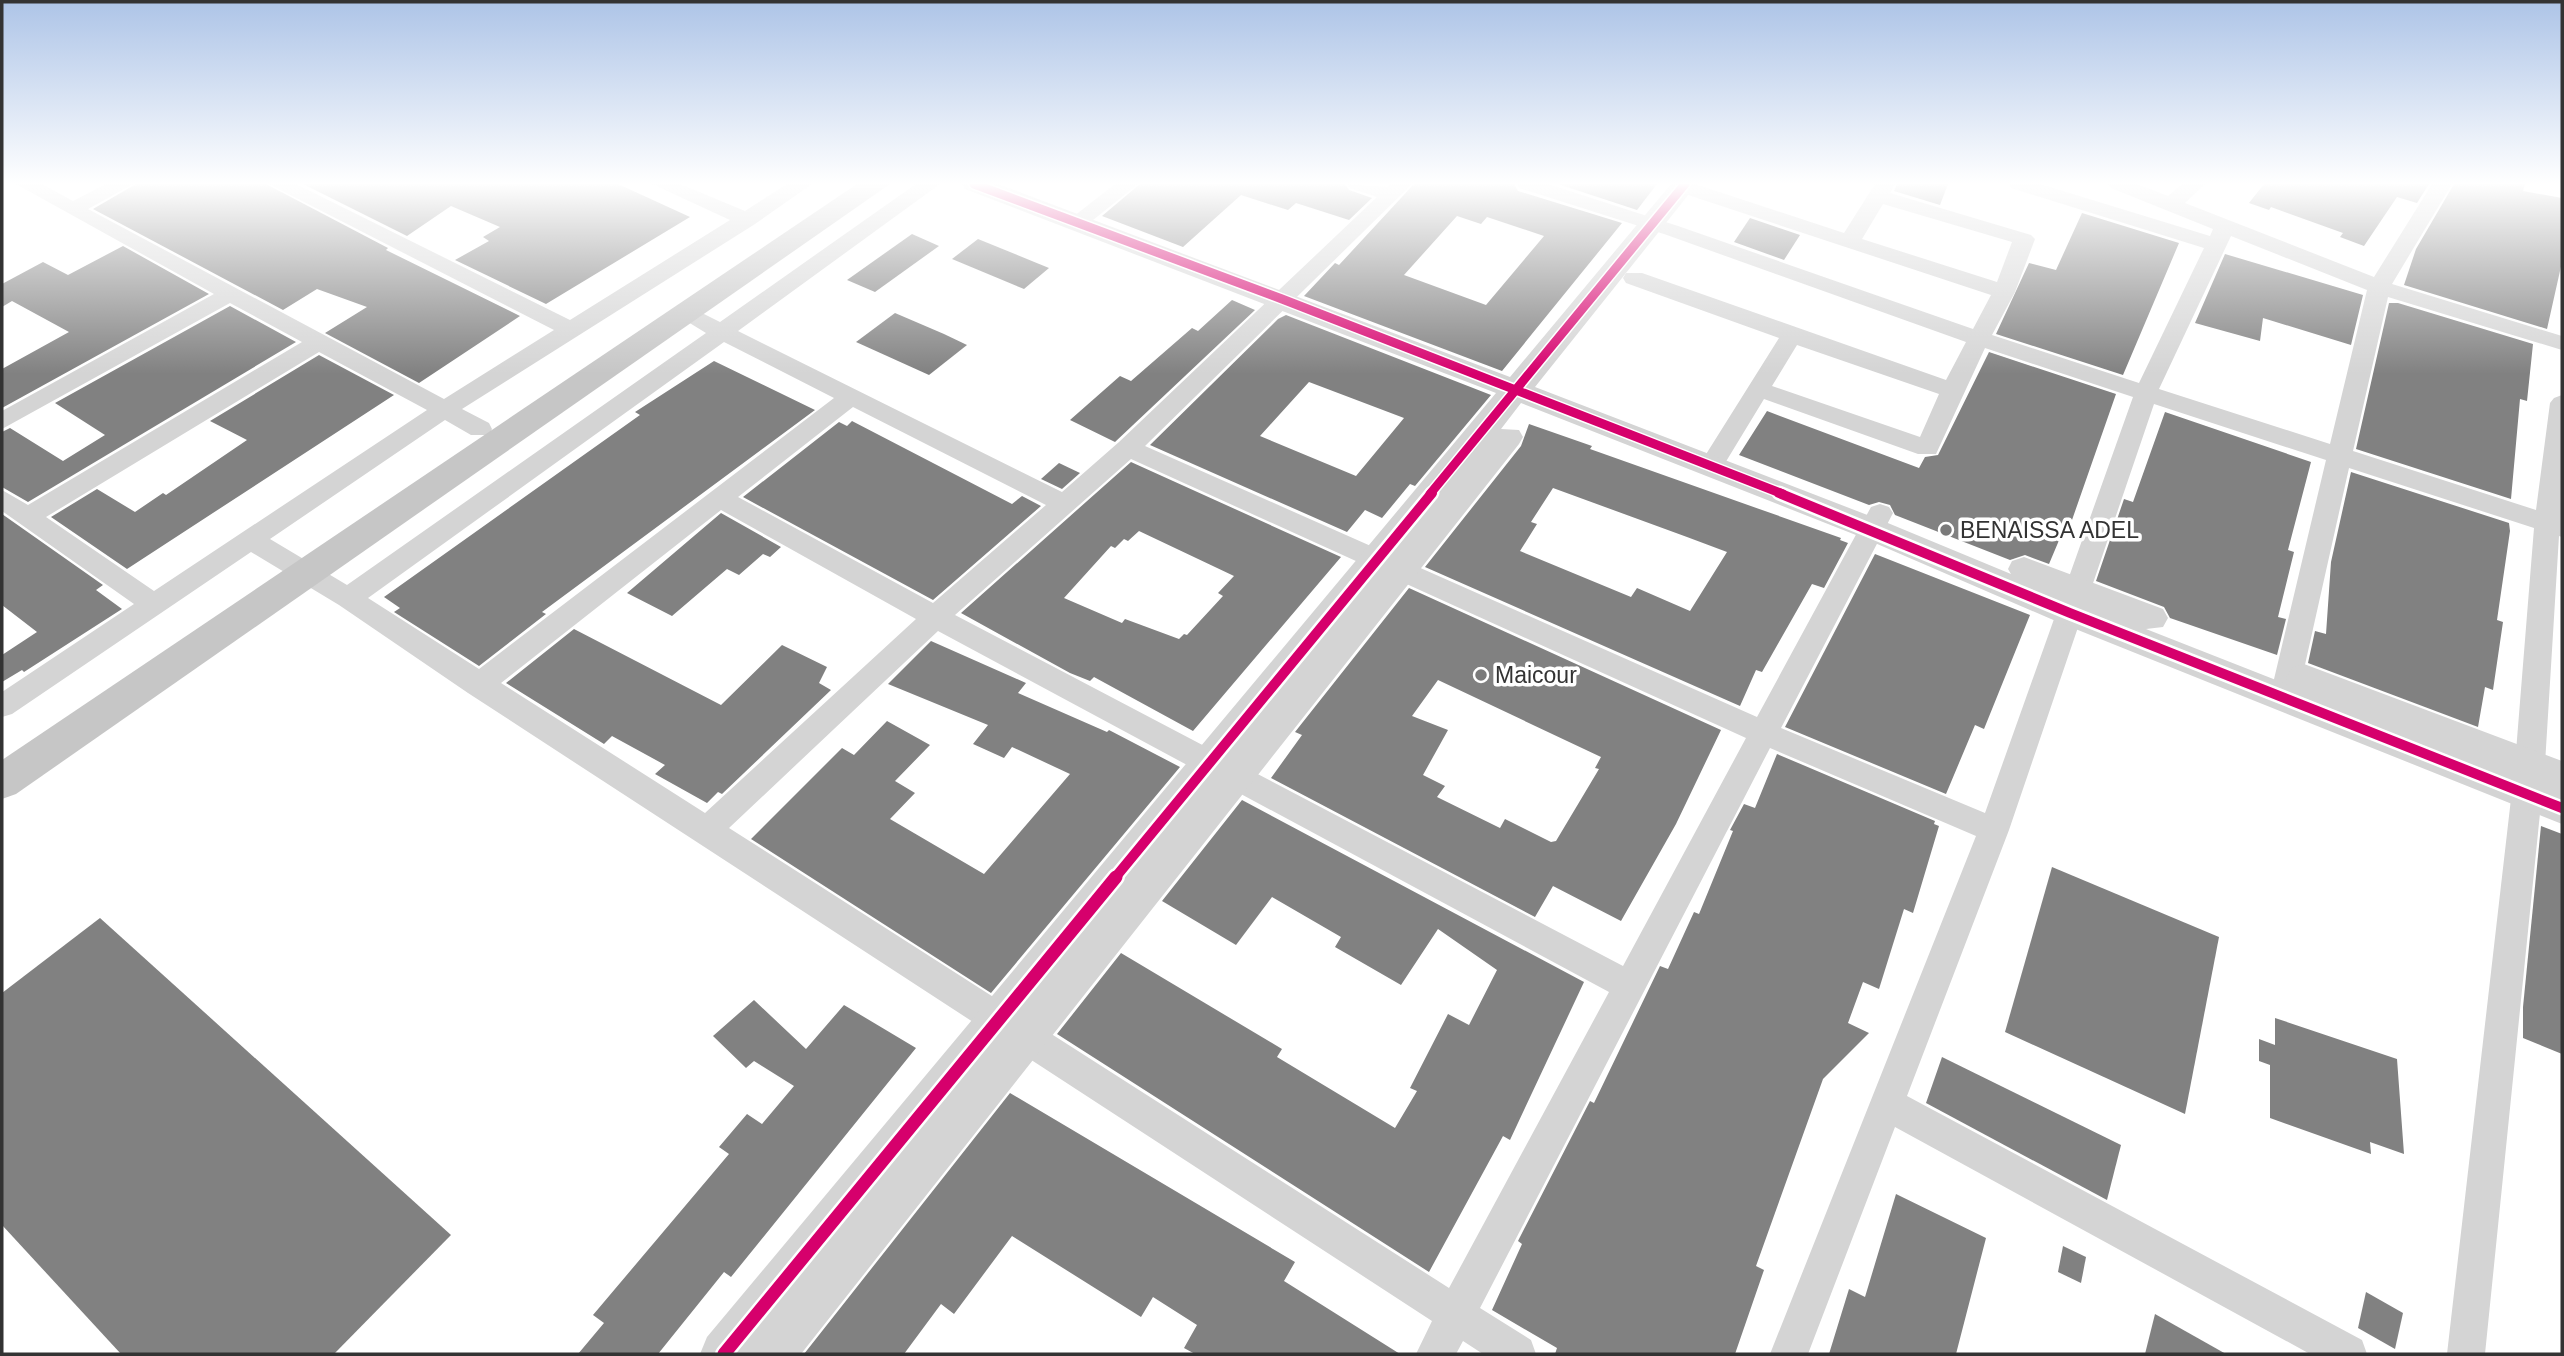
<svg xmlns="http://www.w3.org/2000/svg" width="2564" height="1356" font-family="Arial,sans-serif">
<rect width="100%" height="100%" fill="#fff"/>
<g fill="#818181" fill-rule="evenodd">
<polygon points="136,184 266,184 388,248 386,250 520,316 419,383 325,333 367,307 317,289 283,310 93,209"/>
<polygon points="303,184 618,184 690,217 546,304 455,260 489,241 483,237 500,227 451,206 407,236"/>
<polygon points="1140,184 1345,184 1349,190 1372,198 1349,220 1296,203 1288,210 1241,195 1183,247 1102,216"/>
<path d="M1414,184H1514L1518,191L1622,223L1502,371L1304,296L1335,263L1339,265ZM1457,216L1481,224L1487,217L1544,236L1486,305L1404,275Z"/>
<polygon points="1558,184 1657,184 1637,210"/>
<polygon points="1897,184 1948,184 1940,205 1894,191"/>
<polygon points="2264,184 2429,184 2417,203 2397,197 2364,246 2340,237 2343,233 2271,207 2269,210 2249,203"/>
<polygon points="2454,184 2525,184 2523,191 2562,198 2562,262 2547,329 2404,285 2416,249"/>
<polygon points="2082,213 2179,243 2123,375 1996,334 2029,263 2056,270"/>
<polygon points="1750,218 1800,235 1784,260 1734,242"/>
<polygon points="912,234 939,246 875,292 847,280"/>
<polygon points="978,239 1049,268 1024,289 952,259"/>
<polygon points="123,246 209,294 2,408 2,369 69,332 12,301 2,307 2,284 43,262 68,275"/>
<polygon points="2225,254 2363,295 2351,345 2263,318 2260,341 2195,323"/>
<polygon points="1232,300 1255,310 1115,442 1070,420 1120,376 1131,381 1192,328 1198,331"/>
<polygon points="2389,303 2398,303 2533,344 2527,401 2520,399 2511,499 2356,449"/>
<polygon points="230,306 296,342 28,502 2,487 2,432 10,428 63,461 105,435 55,403"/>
<polygon points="895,313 944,334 967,345 929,375 856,342"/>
<path d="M1286,315L1491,395L1415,486L1410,484L1382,518L1365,510L1347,532L1150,445L1278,319ZM1309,382L1404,418L1356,476L1260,436Z"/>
<polygon points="1989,352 2116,394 2072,520 2068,519 2049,564 2025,555 2010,560 1895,515 1890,505 1879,502 1869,505 1739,455 1767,411 1919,468 1925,457 1938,455"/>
<polygon points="319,355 394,395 127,569 51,517 97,489 135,512 163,493 166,495 247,440 210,421"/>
<polygon points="714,361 815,410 542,612 546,614 479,666 394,612 400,608 384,597 640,415 635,412"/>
<polygon points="2165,412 2311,462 2288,550 2294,552 2278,617 2286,619 2277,655 2170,618 2164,607 2096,581 2124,499 2133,502"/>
<polygon points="852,421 1012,504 1022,496 1041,506 933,600 743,497 839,422 847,426"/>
<path d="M1529,424L1592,446L1590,449L1841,538L1840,540L1848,543L1824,588L1812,584L1762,672L1756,670L1740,706L1425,567L1521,446ZM1553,488L1687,537L1727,552L1690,611L1637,588L1631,597L1520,551L1537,524L1531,522Z"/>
<path d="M1131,462L1341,557L1193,731L1094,677L1090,681L1070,673L961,613ZM1139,531L1234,576L1218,593L1223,596L1187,635L1184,634L1179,639L1125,619L1122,623L1064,598L1111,546L1115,548L1124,539L1128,541Z"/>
<polygon points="1059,463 1080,473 1062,489 1041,479"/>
<polygon points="2351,472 2509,523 2510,531 2497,620 2503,622 2493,690 2485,687 2478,727 2308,663 2315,631 2326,634 2331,562"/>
<polygon points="721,513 781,547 770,557 763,554 739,575 727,569 672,616 627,593"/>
<polygon points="2,514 103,585 96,590 122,609 24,672 22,670 2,682 2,655 37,632 2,605"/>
<polygon points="1875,554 2030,615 1984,729 1975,725 1946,794 1785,727"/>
<path d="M1409,588L1721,730L1676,824L1621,921L1553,886L1535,917L1271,778L1302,735L1295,732ZM1438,680L1601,757L1595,768L1599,769L1556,841L1551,842L1505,819L1500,828L1437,797L1445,786L1423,775L1448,730L1412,716Z"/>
<polygon points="574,629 721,705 782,645 827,667 819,683 831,690 722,794 718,792 707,803 655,774 665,765 612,736 604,744 506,683"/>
<polygon points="931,641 1026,683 1018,693 1107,732 1109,730 1180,767 991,993 751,839 842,748 854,755 887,721 930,745 895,781 915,793 890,819 984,874 1070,774 1012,747 1004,758 973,744 988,725 888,684"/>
<polygon points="1777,754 1935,821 1934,824 1939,826 1913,913 1904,909 1879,989 1863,982 1848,1023 1869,1033 1823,1079 1756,1266 1764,1270 1735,1354 1555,1354 1557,1348 1492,1310 1522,1244 1518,1241 1520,1237 1590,1101 1594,1103 1660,966 1668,969 1694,912 1699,914 1733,831 1730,830 1744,804 1755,808"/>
<polygon points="1242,800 1584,982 1510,1140 1503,1136 1429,1272 1057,1034 1121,953 1282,1049 1277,1057 1395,1128 1417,1091 1410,1088 1448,1014 1469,1025 1497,970 1438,929 1401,985 1335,947 1341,937 1272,897 1236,945 1162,901"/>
<polygon points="2541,826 2562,834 2562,1054 2523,1038 2523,1007"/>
<polygon points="2052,867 2219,937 2185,1114 2005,1032"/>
<polygon points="100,918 451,1235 334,1354 121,1354 2,1225 2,993"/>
<polygon points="754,1000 806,1049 844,1005 916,1048 731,1277 724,1272 658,1354 578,1354 604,1323 593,1315 729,1154 719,1147 747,1114 762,1124 794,1086 754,1061 746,1068 713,1036"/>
<polygon points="2275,1018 2397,1059 2404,1154 2370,1142 2371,1154 2270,1118 2270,1065 2259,1061 2259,1039 2275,1045"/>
<polygon points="1942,1057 2121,1145 2107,1200 1926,1103"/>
<polygon points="1010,1093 1295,1262 1284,1281 1400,1354 1195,1354 1184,1348 1197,1325 1153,1297 1141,1317 1012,1236 954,1314 941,1304 904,1354 804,1354"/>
<polygon points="1896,1194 1986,1238 1956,1354 1829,1354 1849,1289 1865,1297"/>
<polygon points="2063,1246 2086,1257 2081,1283 2058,1272"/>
<polygon points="2366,1292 2403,1313 2395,1349 2358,1328"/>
<polygon points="2155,1314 2226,1354 2145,1354"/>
</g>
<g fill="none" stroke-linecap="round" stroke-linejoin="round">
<g fill="#d4d4d4" fill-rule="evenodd">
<path d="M16,184H42L73,201L106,184H133L88,209L444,399L554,330L269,184H296L570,320L730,220L652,184H680L745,211L787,184H812L755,224L462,409L489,423L492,429L489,435H471L445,420L270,539L347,585L706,333L675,314L678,309H694L720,322L916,184H940L738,331L1062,492L1119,442L1377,197L1350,188L1347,184L1387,187L1390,184H1412L1145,446L1757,717L1871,507L1880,504L1889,507L1893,513L1781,728L1985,813L2133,397L1985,348L1936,454H1918L1764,399L1719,473L1710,475L1701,473L1698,467L1779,338L1626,283L1623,278L1626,273H1642L1946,380L1966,342L1664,234L1519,188L1516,184H1548L1678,226L1973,329L1991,295L1676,191L1673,187L1695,184L1844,233L1875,184H1895L1890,193L2031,235L2035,239L2015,292L1992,335L2139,383L2204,248L2011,188L2008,184H2040L2210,236L2213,229L2111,188L2108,184H2137L2168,196L2182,184H2205L2185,203L2374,277L2432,184H2452L2392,284L2562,336V350L2388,297L2353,451L2536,510L2550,403L2554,398L2562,395V537L2559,536L2545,764L2485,1354H2447L2515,764L2534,528L2349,468L2298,696L2294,704L2284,707L2274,704L2270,696L2326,460L2154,404L2009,830L1907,1096L2362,1340L2367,1354H2310L1895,1127L1808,1354H1770L1976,836L1770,748L1480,1308L1531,1340L1536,1354H1483L1463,1341L1456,1354H1416L1432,1321L468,693L339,605L251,552L12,714L2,717V692L134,604L2,511V490L28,505L302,342L230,303L2,429V411L214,294ZM1883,204L2012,242L1997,282L1862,239ZM2231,236L2367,290L2330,444L2159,389ZM724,342L834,398L479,669L368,598ZM1797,345L1939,394L1920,437L1772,386ZM319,352L427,410L154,591L46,517ZM853,407L1046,505L933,603L738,497ZM1131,459L1746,738L1623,966L955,615ZM721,510L916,619L705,813L501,683ZM938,631L1609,992L1449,1288L729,828Z"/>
<polygon points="1115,184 1138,184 1083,228 1069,228 1066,224 1069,220"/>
</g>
<polygon fill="#d4d4d4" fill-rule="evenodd" points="962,184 998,184 1510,377 1671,184 1697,184 1535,387 1883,521 2011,574 2008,569 2012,561 2024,557 2163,609 2168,618 2163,627 2146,629 2291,686 2286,678 2292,668 2304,664 2562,761 2562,824 2058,622 1861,537 1521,403 1501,429 1519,430 1523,437 1519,444 801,1354 700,1354 707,1337 1496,393 965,189"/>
<polygon fill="#c6c6c6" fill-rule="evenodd" points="857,184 890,184 16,794 2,799 2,760"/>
<defs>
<g id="cycleway-far2">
<polyline points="974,184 1282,299 1783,494"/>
<polyline points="1430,494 1685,184"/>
</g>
<g id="cycleway-far1">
<polyline points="1779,493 2070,613 2562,808"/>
<polyline points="1114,879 1432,493"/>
</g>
<polyline id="cycleway" points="724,1354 1116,877"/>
</defs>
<use href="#cycleway-far2" stroke="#fff" stroke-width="12"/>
<use href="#cycleway-far1" stroke="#fff" stroke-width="15"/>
<use href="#cycleway" stroke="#fff" stroke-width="18"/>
<use href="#cycleway-far2" stroke="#d6006c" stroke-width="9"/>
<use href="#cycleway-far1" stroke="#d6006c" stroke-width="10"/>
<use href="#cycleway" stroke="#d6006c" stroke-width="13"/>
</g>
<linearGradient id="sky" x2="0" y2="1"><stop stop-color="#adc4e7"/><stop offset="0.49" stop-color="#fff"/><stop offset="1" stop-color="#fff" stop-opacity="0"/></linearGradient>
<rect width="2564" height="374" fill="url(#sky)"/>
<g fill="#7a7a7a" stroke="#fff" stroke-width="2.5">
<circle cx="1946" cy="530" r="7"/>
<circle cx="1481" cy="675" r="7"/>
</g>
<g text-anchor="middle" stroke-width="7" stroke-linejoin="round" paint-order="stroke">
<g font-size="23" fill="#333" stroke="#fff" text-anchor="start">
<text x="1960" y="538">BENAISSA ADEL</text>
<text x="1495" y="683">Maicour</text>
</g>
</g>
<rect width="2564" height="1356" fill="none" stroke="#333333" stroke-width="7"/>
</svg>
